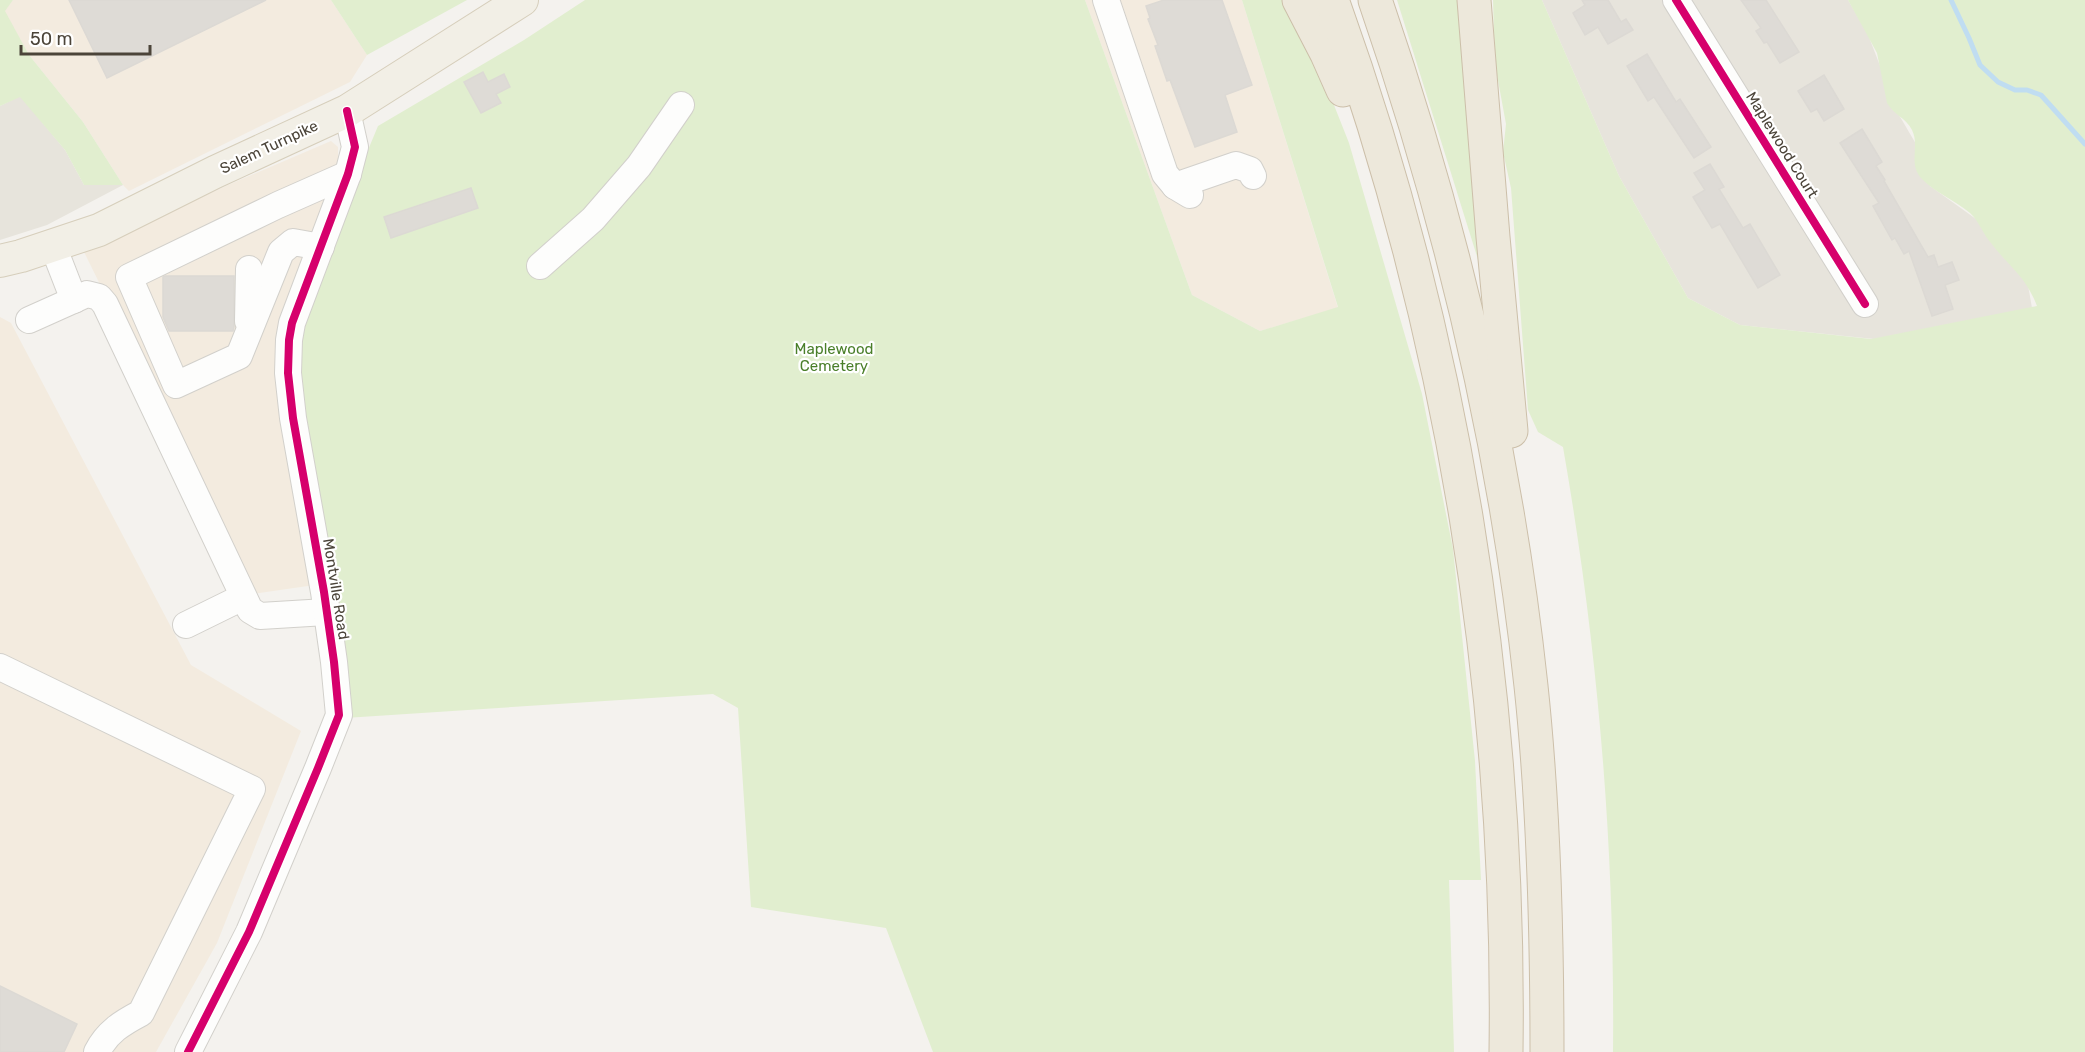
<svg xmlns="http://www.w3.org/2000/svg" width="2085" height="1052" font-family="Rubik,sans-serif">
<rect width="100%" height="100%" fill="#f4f2ee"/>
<g fill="#e7e4dc">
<polygon points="1542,0 1848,0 1867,32 1899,115 1916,144 1930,186 1976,219 2028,285 2032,308 1874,339 1740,325 1688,298 1619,176"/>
<polygon points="20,96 65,150 84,185 123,185 47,225 0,240 0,106"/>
</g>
<g fill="#f3ebdf">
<polygon points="13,0 331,0 367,55 350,82 129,191 123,185 83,122 29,55 4,11"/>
<polygon points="1085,0 1242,0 1338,308 1260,331 1192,295"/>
<polygon points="331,141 338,147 338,166 315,585 253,594 84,252 228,185"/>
<polygon points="0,317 11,323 191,665 301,731 217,943 156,1052 0,1052"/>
</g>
<g fill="#e1eecf">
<polygon points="0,0 13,0 5,11 29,55 83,122 123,185 84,185 65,150 20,97 0,106"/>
<polygon points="331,0 467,0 367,55"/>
<polygon points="585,0 1085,0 1192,295 1260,331 1338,307 1242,0 1285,0 1315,57 1349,143 1422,394 1453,549 1475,761 1481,880 1449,880 1454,1052 933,1052 886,928 751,907 738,708 713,694 345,718 297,364 305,307 338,222 378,126 524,40"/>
<polygon points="1397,0 1463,0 1480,266"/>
<path d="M1493,0H1542L1619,176L1688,298L1740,325L1871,339L2037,306C2025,275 2010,268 1991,243C1983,234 1979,221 1970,213C1955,200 1935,193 1921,178C1908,163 1920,146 1912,130C1906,118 1893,114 1887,103L1877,53L1848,0H2085V1052H1613C1615,848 1598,647 1563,447L1538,432L1528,410L1511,188L1503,152L1506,124L1495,64Z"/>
</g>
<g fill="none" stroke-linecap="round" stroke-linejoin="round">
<polyline stroke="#c0ddf1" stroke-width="5" points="1951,0 1969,38 1980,65 1998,82 2015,90 2027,90 2041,95 2085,144"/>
</g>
<g fill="#dedbd6" stroke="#dcd9d4" stroke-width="1.5">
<polygon points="69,0 266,0 107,78"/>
<polygon points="1164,0 1222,0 1252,85 1225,95 1237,132 1195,147 1170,80 1167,81 1155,46 1158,45 1148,19 1150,18 1146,6"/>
<polygon points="1582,0 1608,0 1621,22 1626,19 1633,30 1608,44 1598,27 1585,35 1573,13 1585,5"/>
<polygon points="1741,0 1766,0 1799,52 1780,63 1767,42 1764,43 1756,31 1761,28"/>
<polygon points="1647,54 1676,102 1680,99 1711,147 1694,158 1654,97 1648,101 1627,66"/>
<polygon points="483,72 488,82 504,74 510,87 496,94 501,103 481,113 464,82"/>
<polygon points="1824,75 1844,109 1824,121 1817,109 1811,112 1798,91"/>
<polygon points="1862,129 1882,162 1876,166 1885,180 1884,181 1928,257 1934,255 1938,267 1952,262 1959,280 1945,285 1953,309 1932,316 1909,251 1904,254 1895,238 1892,240 1873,206 1879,203 1840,143"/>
<polygon points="1710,164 1724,187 1719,189 1743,228 1750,224 1780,275 1758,288 1720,224 1712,228 1693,197 1705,190 1694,173"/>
<polygon points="471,188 478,208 391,238 384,217"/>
<polygon points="165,276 234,276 234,327 233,331 169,331 163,317 163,277"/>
<polygon points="0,986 77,1024 64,1052 0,1052"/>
</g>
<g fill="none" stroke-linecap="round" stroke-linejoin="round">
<defs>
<g id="minor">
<polyline points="1106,0 1165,174 1175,186 1190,195"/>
<polyline points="1676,0 1865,304"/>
<polyline points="1175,186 1236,165 1250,170 1253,176"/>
<polyline points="53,246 74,300"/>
<polyline points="321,247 293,242 281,252 239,356 176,385 129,277 278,205 348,174"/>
<polyline points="540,266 593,219 639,166 681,105"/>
<polyline points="29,320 87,294 99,297 105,304 250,610 260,616 326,612"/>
<polyline points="248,321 249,269"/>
<polyline points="186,625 243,597"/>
<path d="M0,667L252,789L141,1013C122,1023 107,1032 97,1052"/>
<polyline points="188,1052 249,932 318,768 339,715 334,662 324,592 293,418 288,373 289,340 292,323 348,174 355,147 347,111"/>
</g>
<polyline id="major" points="0,261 21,256 99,230 215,172 347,111 522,0"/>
<g id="highway">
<polyline points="1299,0 1327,54 1343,90"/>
<path d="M1332,0C1453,335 1511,696 1506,1052"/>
<path d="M1375,0C1452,223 1506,452 1531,686C1544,808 1547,930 1547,1052"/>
<polyline points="1474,0 1493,237 1511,431"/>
</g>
</defs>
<use href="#minor" stroke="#d2d0cb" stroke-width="28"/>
<use href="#major" stroke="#d6cebb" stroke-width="34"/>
<use href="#highway" stroke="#ccbfa9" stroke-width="35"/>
<use href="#minor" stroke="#fdfdfc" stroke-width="26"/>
<use href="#major" stroke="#f2efe6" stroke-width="32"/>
<use href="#highway" stroke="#ede8db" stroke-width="33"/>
<defs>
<g id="cycleway">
<polyline points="1676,0 1865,304"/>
<polyline points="188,1052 249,932 318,768 339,715 334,662 324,592 293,418 288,373 289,340 292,323 348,174 355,147 347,111"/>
</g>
</defs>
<use href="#cycleway" stroke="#fff" stroke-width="11"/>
<use href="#cycleway" stroke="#d6006c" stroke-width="8"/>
</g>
<g text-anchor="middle" stroke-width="4.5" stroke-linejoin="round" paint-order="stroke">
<g font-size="15" fill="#4b4439" stroke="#fff">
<text transform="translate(1782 145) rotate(58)" y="5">Maplewood Court</text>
<text transform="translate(269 147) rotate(-25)" y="5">Salem Turnpike</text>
<text transform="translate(336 589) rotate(81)" y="5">Montville Road</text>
</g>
<g font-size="15" fill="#4a7f2a" stroke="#fff">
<text x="834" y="354">Maplewood<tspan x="834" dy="17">Cemetery</tspan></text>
</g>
</g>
<path d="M21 45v9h129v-9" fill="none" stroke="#4b4439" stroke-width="3"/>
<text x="30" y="45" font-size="18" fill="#4b4439" stroke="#ffffff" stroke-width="4.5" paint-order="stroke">50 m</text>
</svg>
